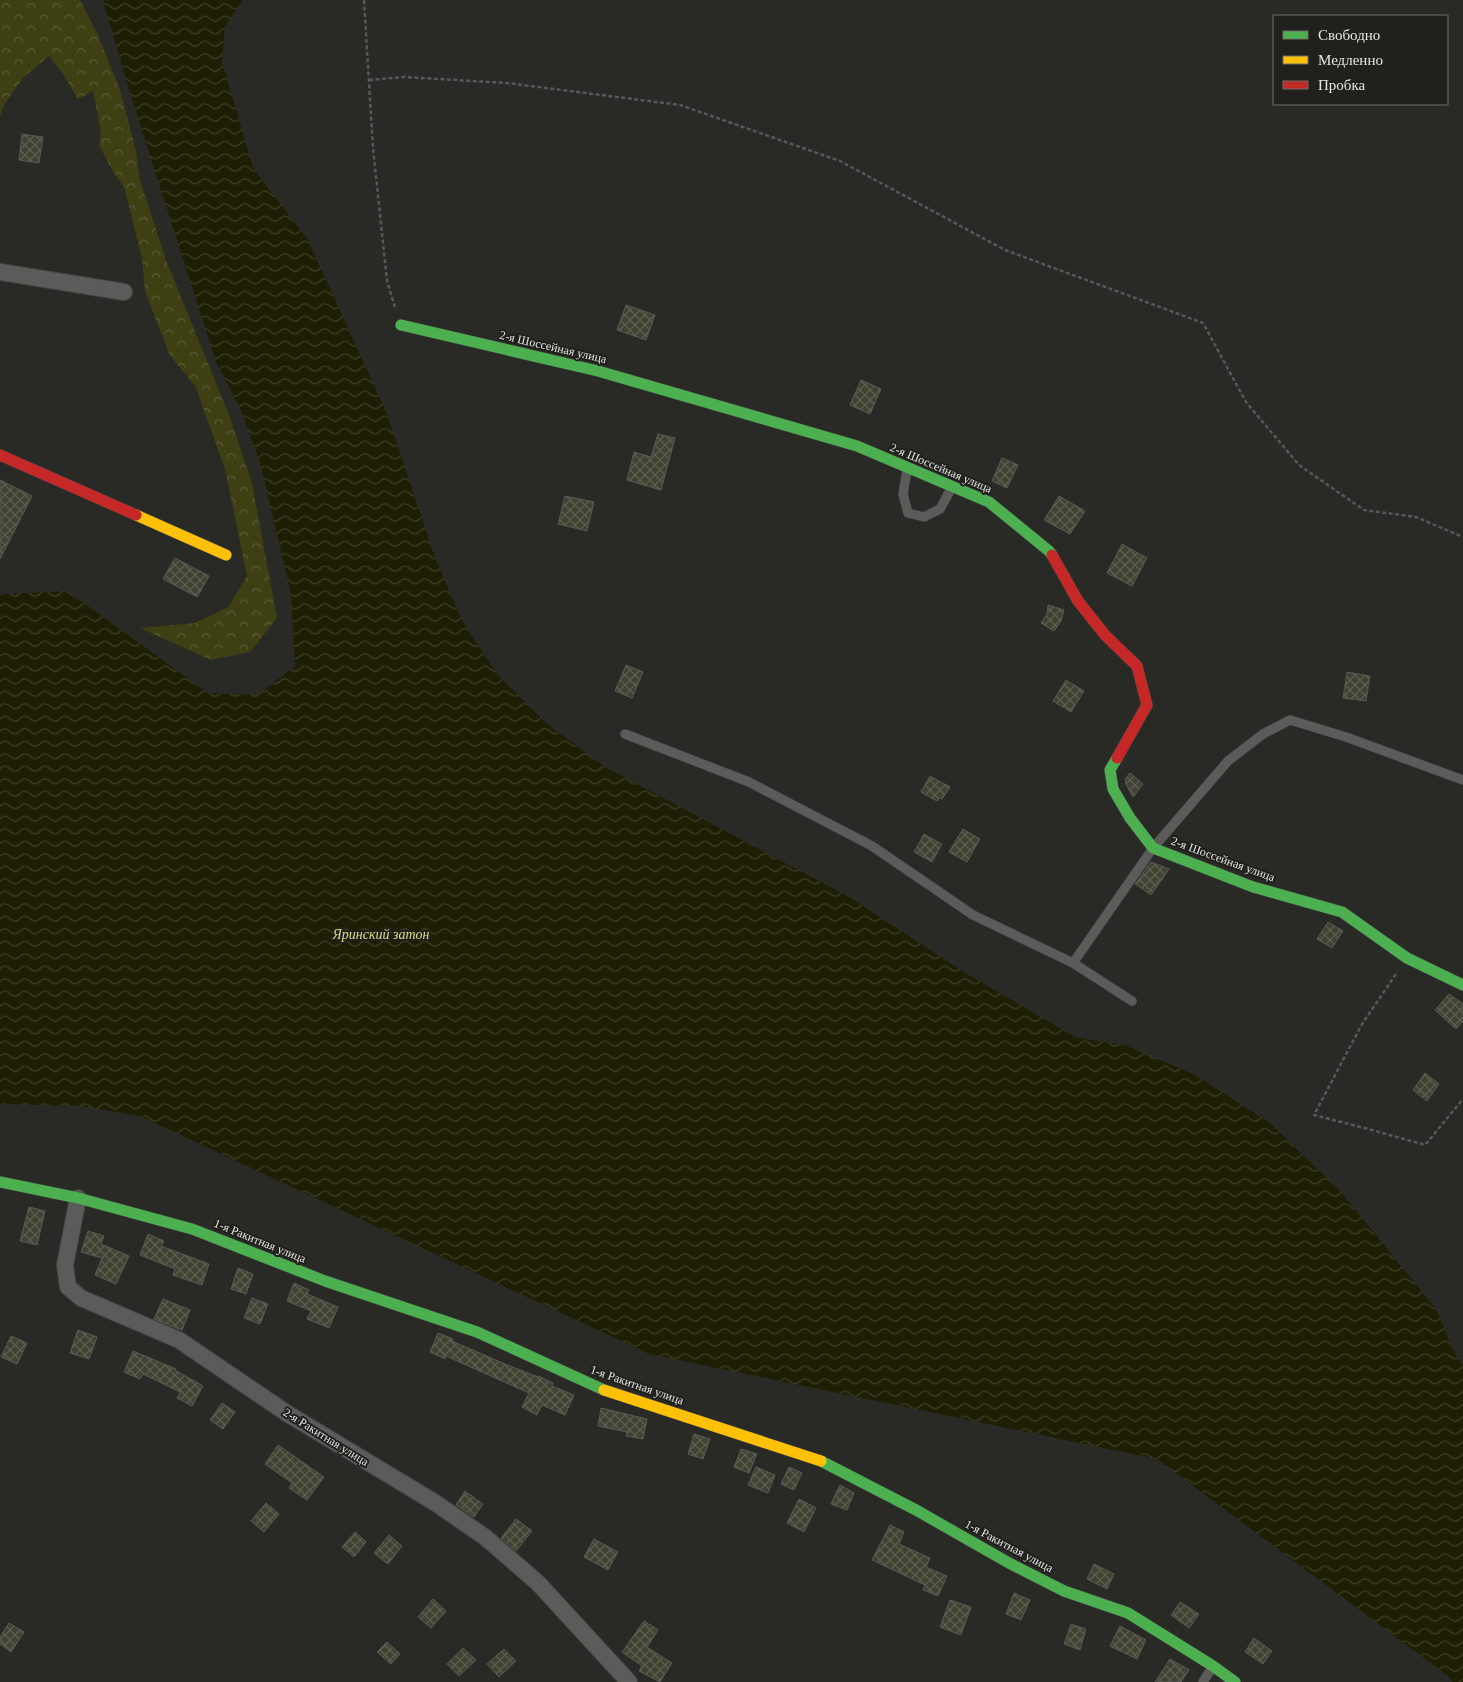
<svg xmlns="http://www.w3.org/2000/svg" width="1463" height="1682" font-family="Georgia,serif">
<defs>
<pattern id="forest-crowns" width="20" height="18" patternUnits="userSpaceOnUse" patternTransform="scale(1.25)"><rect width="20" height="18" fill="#3f3f14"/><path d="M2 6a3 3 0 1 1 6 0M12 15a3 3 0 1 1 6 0" fill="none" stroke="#5b5b36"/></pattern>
<pattern id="water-waves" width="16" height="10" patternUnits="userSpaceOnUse" patternTransform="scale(1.25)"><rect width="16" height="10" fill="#1d1e03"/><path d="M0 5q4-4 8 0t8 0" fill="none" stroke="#3e3f27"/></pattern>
<pattern id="building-cross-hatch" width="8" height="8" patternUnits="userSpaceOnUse" patternTransform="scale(1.25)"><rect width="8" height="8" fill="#424233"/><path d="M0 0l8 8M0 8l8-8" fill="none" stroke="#5d5d50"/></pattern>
</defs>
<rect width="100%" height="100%" fill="#292926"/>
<polygon fill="url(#forest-crowns)" points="0,0 80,0 98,35 120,90 136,151 140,180 166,260 229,415 252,483 277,618 250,652 211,660 140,628 195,623 228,607 247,576 225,469 195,386 169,354 145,291 142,258 124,187 112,170 99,145 101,133 93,91 78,99 63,74 49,56 24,77 5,103 0,116"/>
<polygon fill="url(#water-waves)" points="103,0 243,0 225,26 222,62 253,168 308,240 387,414 435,558 462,621 498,675 546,723 605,767 849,897 967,974 1075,1037 1127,1046 1195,1075 1271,1124 1340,1191 1436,1309 1454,1352 1463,1365 1463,1682 1453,1682 1447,1675 1157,1459 649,1354 140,1116 81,1106 0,1104 0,596 4,594 67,591 208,693 258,695 295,666 291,594 260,462 240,408 216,362 130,93"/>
<g fill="url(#building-cross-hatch)" stroke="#595957">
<polygon points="22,134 43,137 39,163 19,160"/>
<polygon points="626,305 655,315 646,340 617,330"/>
<polygon points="861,380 881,389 870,414 850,405"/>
<polygon points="658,434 675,438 661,490 627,480 634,452 651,457"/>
<polygon points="1002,458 1018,465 1007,488 992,481"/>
<polygon points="0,480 32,496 0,559"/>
<polygon points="565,496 594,502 587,531 558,524"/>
<polygon points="1059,496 1085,511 1070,534 1044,520"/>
<polygon points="1122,544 1147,558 1132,586 1107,573"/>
<polygon points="175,558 209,576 197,597 163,579"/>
<polygon points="1048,605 1064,610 1061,621 1054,631 1041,623 1047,614"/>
<polygon points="626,665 643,672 632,698 615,691"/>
<polygon points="1347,672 1370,676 1366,701 1343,698"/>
<polygon points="1066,680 1084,691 1071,712 1053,701"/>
<polygon points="1130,773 1143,784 1133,797 1126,784 1125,779"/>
<polygon points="930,776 950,787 942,799 940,798 937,801 921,792"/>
<polygon points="963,829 980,839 967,862 949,852"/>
<polygon points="924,834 942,844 932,862 914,852"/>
<polygon points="1151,862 1169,869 1151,895 1135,884"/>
<polygon points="1328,922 1343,931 1332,948 1317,939"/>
<polygon points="1449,994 1463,1004 1463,1021 1456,1029 1435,1010"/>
<polygon points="1425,1073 1439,1084 1427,1101 1413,1090"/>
<polygon points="29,1207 45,1211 37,1245 20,1241"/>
<polygon points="88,1231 104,1236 101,1244 129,1256 116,1284 95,1275 102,1258 81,1252"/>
<polygon points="148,1234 164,1241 161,1246 209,1264 202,1285 173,1275 175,1269 140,1255"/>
<polygon points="238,1268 253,1274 246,1294 231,1289"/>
<polygon points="294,1283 309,1290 307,1294 338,1307 329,1328 307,1319 311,1311 287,1301"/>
<polygon points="252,1298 268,1304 260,1324 244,1318"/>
<polygon points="163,1299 190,1310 182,1330 154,1319"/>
<polygon points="78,1330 97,1337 89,1359 70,1353"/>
<polygon points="438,1333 453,1339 452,1341 505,1364 538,1377 538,1376 553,1383 552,1386 574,1395 565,1415 542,1405 537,1415 522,1407 529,1393 446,1356 445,1359 430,1352"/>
<polygon points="11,1336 27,1343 17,1364 1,1357"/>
<polygon points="133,1351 176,1369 175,1370 203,1386 192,1406 177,1398 180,1392 143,1374 140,1379 124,1372"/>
<polygon points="222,1403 235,1412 223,1429 210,1420"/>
<polygon points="601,1408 647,1419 643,1439 626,1436 627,1432 598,1426"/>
<polygon points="694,1434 710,1439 703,1459 688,1454"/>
<polygon points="278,1445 324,1477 307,1500 289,1488 292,1483 265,1464"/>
<polygon points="741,1449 757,1454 749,1473 734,1467"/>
<polygon points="756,1467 775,1475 768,1493 748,1485"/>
<polygon points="789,1467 802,1473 794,1490 781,1484"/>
<polygon points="840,1485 854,1493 847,1510 831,1504"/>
<polygon points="465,1491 483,1504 474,1517 456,1505"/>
<polygon points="799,1499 816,1508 804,1532 787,1523"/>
<polygon points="266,1503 279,1514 264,1532 251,1521"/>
<polygon points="516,1519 532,1531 516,1551 501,1538"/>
<polygon points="890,1525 904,1532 899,1544 930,1558 926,1567 947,1576 938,1596 923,1590 925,1585 872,1560"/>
<polygon points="355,1532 366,1542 354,1557 342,1547"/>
<polygon points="389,1535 402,1546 388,1564 374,1553"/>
<polygon points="594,1539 618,1552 608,1570 584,1557"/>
<polygon points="1094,1564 1114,1574 1107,1589 1087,1579"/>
<polygon points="1014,1593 1030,1600 1021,1620 1006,1614"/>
<polygon points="433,1599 446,1611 431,1628 418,1617"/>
<polygon points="950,1600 971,1607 961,1635 940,1627"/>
<polygon points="1180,1602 1199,1614 1189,1628 1171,1615"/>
<polygon points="644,1621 658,1630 647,1647 672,1663 660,1682 639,1671 642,1666 622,1652"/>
<polygon points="9,1623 24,1632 11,1652 0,1644 0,1637"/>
<polygon points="1071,1624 1086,1629 1080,1650 1064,1644"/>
<polygon points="1120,1626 1146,1640 1137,1659 1110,1646"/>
<polygon points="1254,1638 1272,1651 1263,1664 1245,1652"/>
<polygon points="387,1642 400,1654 391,1664 377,1652"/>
<polygon points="463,1648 476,1660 459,1676 447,1664"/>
<polygon points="504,1649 516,1661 499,1677 487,1664"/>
<polygon points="1170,1659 1189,1670 1181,1682 1155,1682"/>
</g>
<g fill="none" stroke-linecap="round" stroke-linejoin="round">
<defs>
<g id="lane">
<polyline points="907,470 903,494 908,513 924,517 940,509 952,487"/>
<polyline points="625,734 749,782 872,846 973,915 1073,963 1132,1001"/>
<polyline points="1073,963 1153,848 1228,761 1263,734 1290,720 1346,737 1463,780"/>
<polyline points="1203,1682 1213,1666"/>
</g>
<g id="street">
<polyline points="0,272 124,292"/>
<polyline points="78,1198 65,1265 68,1287 81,1298 179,1340 288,1414 434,1502 485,1537 538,1583 629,1682"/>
</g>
<g id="fast">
<polyline points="401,325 598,371 857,446 989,502 1049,551 1052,555"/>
<polyline points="1117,758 1110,770 1113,789 1130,818 1153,848 1253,887 1342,912 1407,958 1463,985"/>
<polyline points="0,1182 78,1198 192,1229 325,1281 477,1332 604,1390"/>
<polyline points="821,1461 916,1510 1009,1563 1064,1591 1128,1613 1213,1666 1235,1682"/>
</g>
<g id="slow">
<polyline points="136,515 226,555"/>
<polyline points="604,1390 821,1461"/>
</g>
<g id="jam">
<polyline points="0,455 136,515"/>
<polyline points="1052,555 1078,601 1105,635 1137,666 1147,705 1117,758"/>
</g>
</defs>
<use href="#lane" stroke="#444442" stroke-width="10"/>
<use href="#street" stroke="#444442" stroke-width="18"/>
<use href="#fast" stroke="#444442" stroke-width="12"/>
<use href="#slow" stroke="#444442" stroke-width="12"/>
<use href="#jam" stroke="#444442" stroke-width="12"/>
<g stroke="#575756" stroke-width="2.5" stroke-dasharray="4 2.5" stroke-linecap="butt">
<polyline points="364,0 373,148 387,281 395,307"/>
<polyline points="369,80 404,77 507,83 680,105 840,161 1005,250 1203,323 1246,402 1299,465 1364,510 1416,517 1463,537"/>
<polyline points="1396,974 1362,1024 1314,1115 1372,1130 1425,1145 1463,1099"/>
</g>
<use href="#lane" stroke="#5b5b5a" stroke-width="9"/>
<use href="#street" stroke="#5b5b5a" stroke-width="16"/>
<use href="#fast" stroke="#4caf50" stroke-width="11"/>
<use href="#slow" stroke="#ffc107" stroke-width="11"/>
<use href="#jam" stroke="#c62828" stroke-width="11"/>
</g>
<g text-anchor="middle" stroke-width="4" stroke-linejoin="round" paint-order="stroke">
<g font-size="12" fill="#e4e5e1" stroke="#20201c">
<text transform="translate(553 347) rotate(13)" y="4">2-я Шоссейная улица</text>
<text transform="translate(941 468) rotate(23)" y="4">2-я Шоссейная улица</text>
<text transform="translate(1223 859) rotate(20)" y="4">2-я Шоссейная улица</text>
<text transform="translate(260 1241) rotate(22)" y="4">1-я Ракитная улица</text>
<text transform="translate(637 1385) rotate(19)" y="4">1-я Ракитная улица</text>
<text transform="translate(326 1437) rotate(32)" y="4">2-я Ракитная улица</text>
<text transform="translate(1009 1546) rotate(28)" y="4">1-я Ракитная улица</text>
</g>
<g font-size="14" font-style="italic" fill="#dadd7f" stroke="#20201c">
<text x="381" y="939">Яринский затон</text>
</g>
</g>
<rect x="1273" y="15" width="175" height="90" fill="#20201c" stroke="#6e6f6b"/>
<rect x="1283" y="31" width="25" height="8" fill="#4caf50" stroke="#6e6f6b"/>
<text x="1318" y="40" font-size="15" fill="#e4e5e1">Свободно</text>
<rect x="1283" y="56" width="25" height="8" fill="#ffc107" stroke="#6e6f6b"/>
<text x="1318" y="65" font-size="15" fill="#e4e5e1">Медленно</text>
<rect x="1283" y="81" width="25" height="8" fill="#c62828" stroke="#6e6f6b"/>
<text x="1318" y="90" font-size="15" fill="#e4e5e1">Пробка</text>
</svg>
